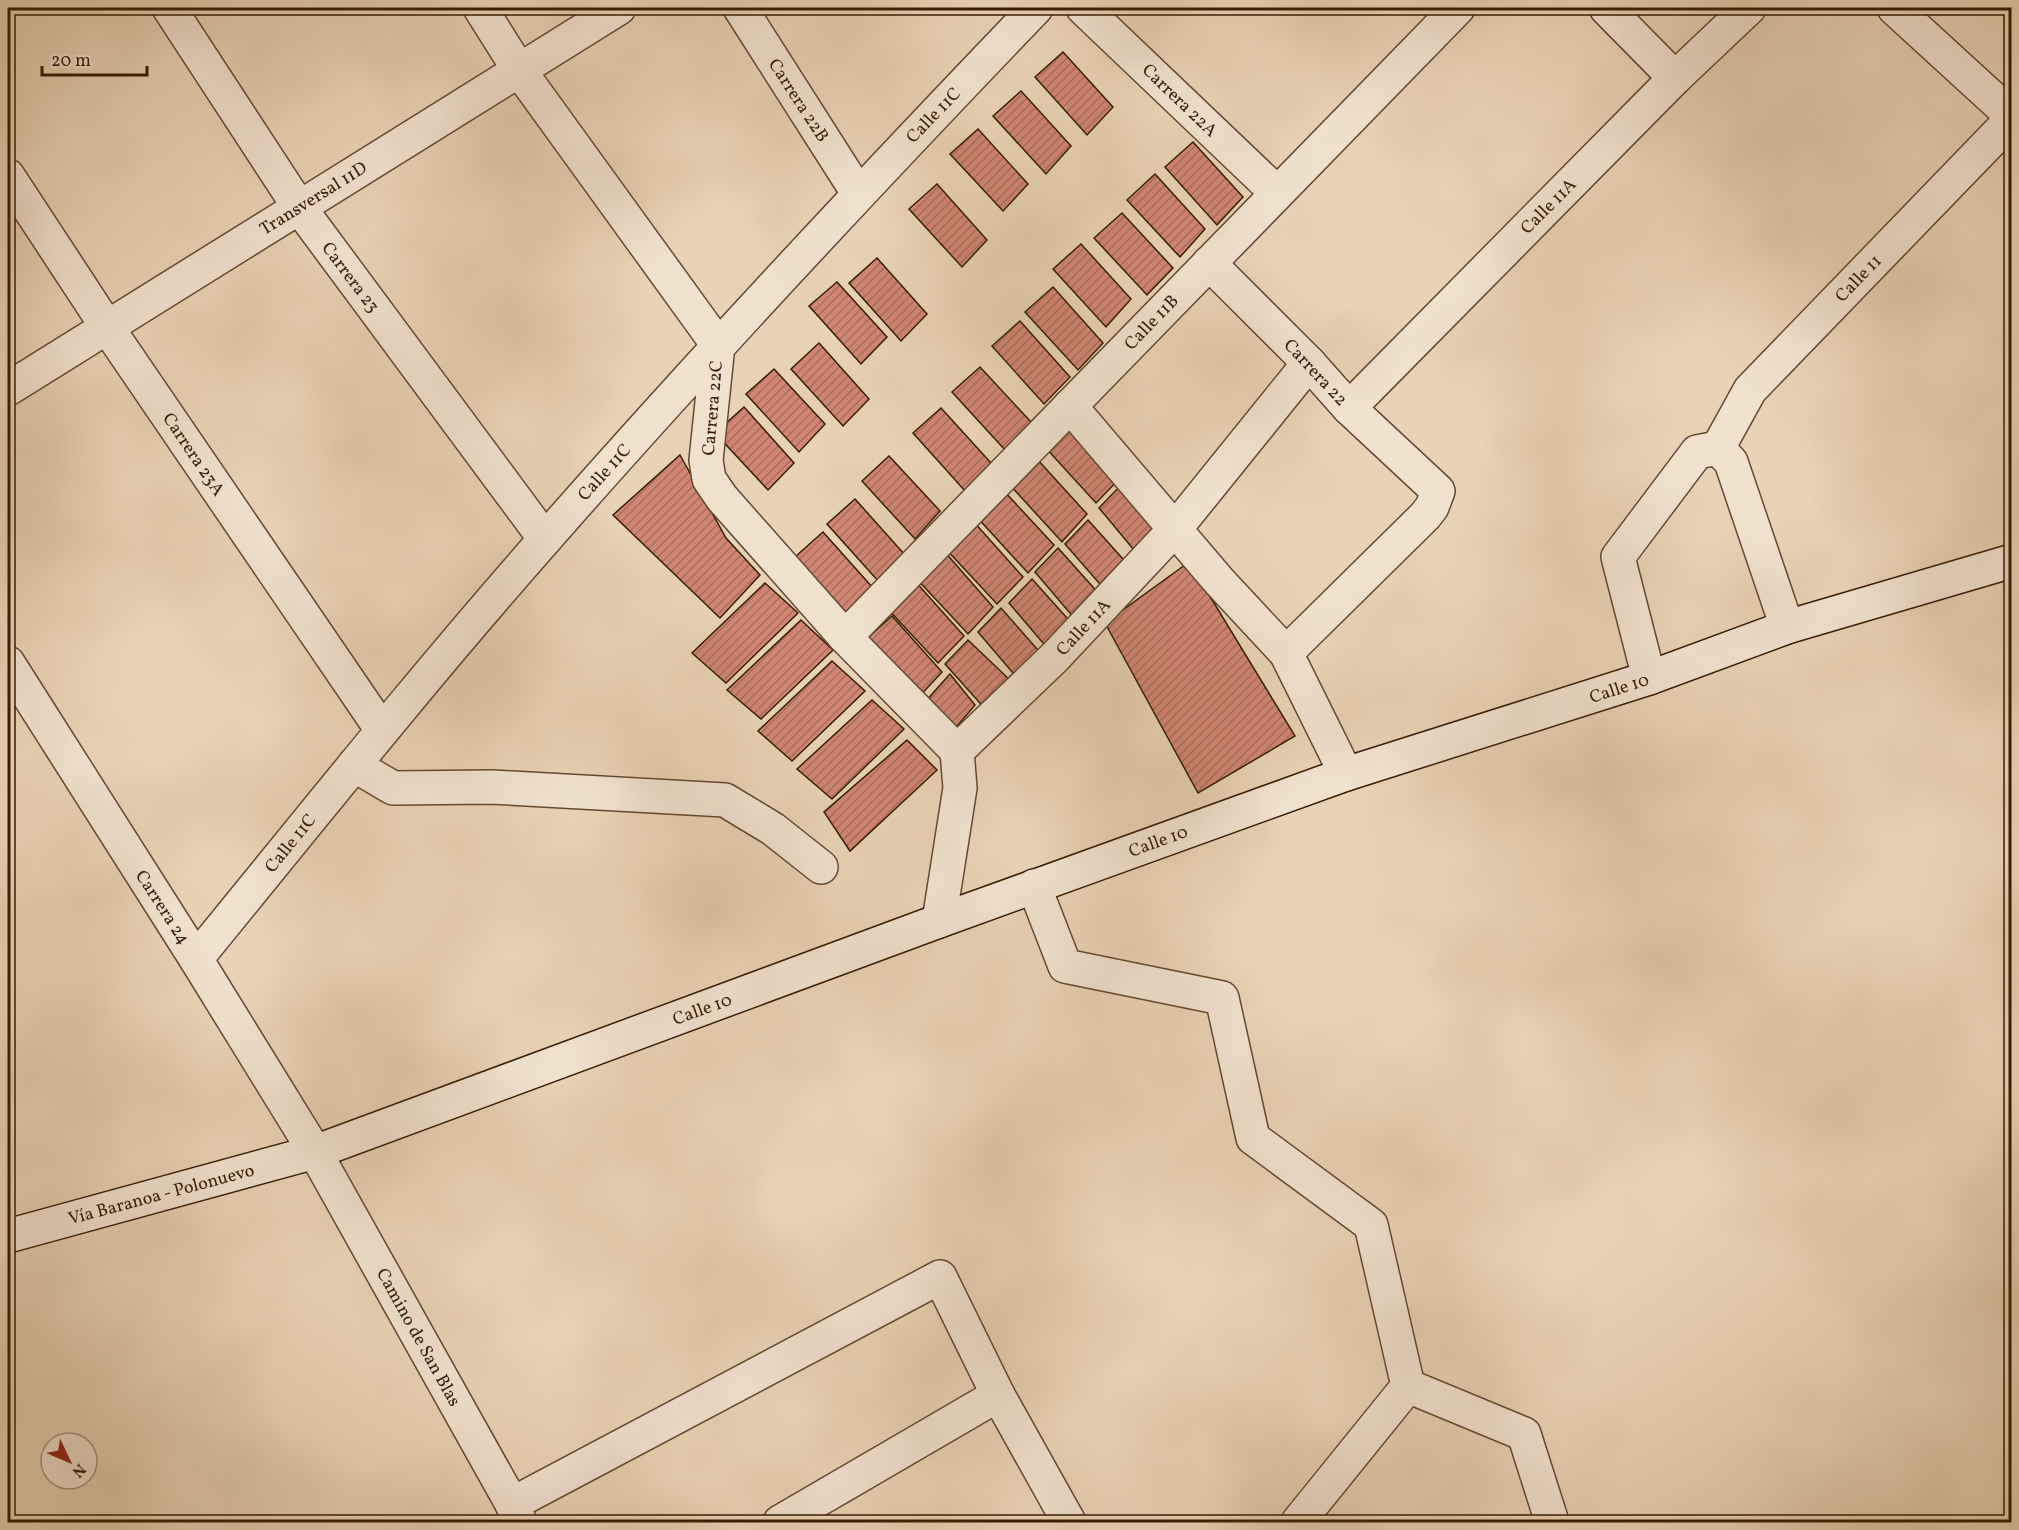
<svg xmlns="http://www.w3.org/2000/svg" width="2019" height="1530" font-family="Vollkorn,serif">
<defs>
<pattern id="building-hatch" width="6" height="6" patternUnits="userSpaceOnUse" patternTransform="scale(1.5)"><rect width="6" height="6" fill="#d08673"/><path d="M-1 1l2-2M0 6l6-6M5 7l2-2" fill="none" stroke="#aa6d5c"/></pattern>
</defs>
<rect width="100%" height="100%" fill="#e9d3b6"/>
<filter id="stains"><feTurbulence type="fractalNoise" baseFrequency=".00333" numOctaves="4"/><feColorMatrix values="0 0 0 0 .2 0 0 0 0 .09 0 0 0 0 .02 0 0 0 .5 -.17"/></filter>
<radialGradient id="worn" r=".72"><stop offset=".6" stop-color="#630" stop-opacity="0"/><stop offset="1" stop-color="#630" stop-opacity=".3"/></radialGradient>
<g fill="url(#building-hatch)" stroke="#361c03" stroke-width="1.5">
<polygon points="1063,52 1113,107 1087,135 1035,77"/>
<polygon points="1021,91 1071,146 1046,174 993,116"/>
<polygon points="978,129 1028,184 1003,211 950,154"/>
<polygon points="1193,142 1243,197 1217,225 1165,167"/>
<polygon points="1155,174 1205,229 1180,257 1127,200"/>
<polygon points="937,184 987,240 962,267 909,209"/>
<polygon points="1122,213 1173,268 1147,295 1094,238"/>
<polygon points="1081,244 1131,299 1106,327 1053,269"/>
<polygon points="877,258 927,314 901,341 849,283"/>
<polygon points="837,282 887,337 861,364 809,306"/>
<polygon points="1053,287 1103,343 1078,370 1025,312"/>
<polygon points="1020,321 1070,377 1044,404 992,346"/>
<polygon points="819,343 869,399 843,426 791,369"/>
<polygon points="980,367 1031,422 1005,450 952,392"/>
<polygon points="774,369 825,424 799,452 746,394"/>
<polygon points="744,407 794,463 768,490 715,433"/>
<polygon points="941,408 991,463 965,491 913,433"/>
<polygon points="1071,421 1122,476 1096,503 1044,446"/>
<polygon points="680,455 726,538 760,575 720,618 613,515"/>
<polygon points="889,456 940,511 915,539 862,481"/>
<polygon points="1037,459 1087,514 1062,542 1009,484"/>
<polygon points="1122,484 1164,533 1139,556 1099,508"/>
<polygon points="1003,490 1054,545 1028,573 975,515"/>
<polygon points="855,499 905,555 879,582 827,524"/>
<polygon points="1088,520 1131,568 1106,591 1065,544"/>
<polygon points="973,521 1023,577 997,604 944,547"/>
<polygon points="823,532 873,588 847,615 795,557"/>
<polygon points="1058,548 1101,596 1075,619 1035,572"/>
<polygon points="944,551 993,607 968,634 915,577"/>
<polygon points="1189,562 1295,736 1198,793 1105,623"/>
<polygon points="1032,579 1075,627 1049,650 1009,603"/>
<polygon points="914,580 964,636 938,663 885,606"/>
<polygon points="765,583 798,613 726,683 692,653"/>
<polygon points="1001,608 1044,657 1019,680 978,632"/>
<polygon points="892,616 942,672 917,699 864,641"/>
<polygon points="801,620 833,650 761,719 727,690"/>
<polygon points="968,640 1014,684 987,711 945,664"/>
<polygon points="832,661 865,691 792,761 758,731"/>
<polygon points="950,674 975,705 953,731 925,702"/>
<polygon points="872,700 904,729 832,799 797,769"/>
<polygon points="907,740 937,770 850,851 824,812"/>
</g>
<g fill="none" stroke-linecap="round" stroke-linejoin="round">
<defs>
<g id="minor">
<polyline points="169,8 299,207 545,539"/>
<polyline points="480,8 519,70 718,345 706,460 709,479 722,498 845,637 957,751"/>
<polyline points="740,8 858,193"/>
<polyline points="1083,8 1277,193"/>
<polyline points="1606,8 1675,78"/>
<polyline points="1894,8 2012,116"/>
<polyline points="8,176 107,327 382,730"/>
<polyline points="8,389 619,8"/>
<polyline points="1070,406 1219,581 1286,653 1425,516 1432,507 1438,491 1349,408 1309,363 1209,263"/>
<polyline points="1349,408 1675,78 1749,8"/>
<polyline points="1718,448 1750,390 2012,119"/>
<polyline points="845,637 1458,8"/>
<polyline points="1286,653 1346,774"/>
<polyline points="8,663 196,959 315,1152 512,1504 520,1522"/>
<polyline points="1649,678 1618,557 1697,452 1718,448 1731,462 1787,627"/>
<polyline points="957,751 1055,657 1175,529 1309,363"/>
<polyline points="354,765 393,788 492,787 725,800 773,829 821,867"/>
<polyline points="1034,886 1065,966 1222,998 1253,1138 1371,1225 1408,1386 1298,1522"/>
<polyline points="939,921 960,788 957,751"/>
<path d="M196,959C312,817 426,674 547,537C706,356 870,181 1036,8"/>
<polyline points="1408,1386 1524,1434 1552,1522"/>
<polyline points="512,1504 940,1277 998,1395"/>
<polyline points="780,1522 998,1395 1069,1522"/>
</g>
<polyline id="secondary" points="8,1236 315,1152 939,921 1346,774 1649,678 1787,627 2012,561"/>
</defs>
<use href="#minor" stroke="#634a30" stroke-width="36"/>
<use href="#secondary" stroke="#361c03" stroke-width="36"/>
<use href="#minor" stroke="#f1e2d0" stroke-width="33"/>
<use href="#secondary" stroke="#f1e2d0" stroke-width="33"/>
</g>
<g text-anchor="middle" stroke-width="5" stroke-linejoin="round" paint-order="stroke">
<g font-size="18" fill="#361c03" stroke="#f1e2d0">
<text transform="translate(799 100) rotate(57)" y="6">Carrera 22B</text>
<text transform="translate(1180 100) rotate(44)" y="6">Carrera 22A</text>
<text transform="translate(933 115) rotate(-46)" y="6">Calle 11C</text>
<text transform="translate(313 198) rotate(-32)" y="6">Transversal 11D</text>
<text transform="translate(1548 206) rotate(-45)" y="6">Calle 11A</text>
<text transform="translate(351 277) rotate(53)" y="6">Carrera 23</text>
<text transform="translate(1858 278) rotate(-46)" y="6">Calle 11</text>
<text transform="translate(1151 322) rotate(-46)" y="6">Calle 11B</text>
<text transform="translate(1316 372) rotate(47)" y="6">Carrera 22</text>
<text transform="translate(712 408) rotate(-85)" y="6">Carrera 22C</text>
<text transform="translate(194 454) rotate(56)" y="6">Carrera 23A</text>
<text transform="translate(604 472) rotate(-48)" y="6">Calle 11C</text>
<text transform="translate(1083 627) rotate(-47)" y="6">Calle 11A</text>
<text transform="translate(1619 688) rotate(-18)" y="6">Calle 10</text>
<text transform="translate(1158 841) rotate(-20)" y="6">Calle 10</text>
<text transform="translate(290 843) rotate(-51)" y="6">Calle 11C</text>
<text transform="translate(163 907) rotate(57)" y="6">Carrera 24</text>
<text transform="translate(702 1009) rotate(-20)" y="6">Calle 10</text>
<text transform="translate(161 1194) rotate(-15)" y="6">Vía Baranoa - Polonuevo</text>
<text transform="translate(419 1337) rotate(61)" y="6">Camino de San Blas</text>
</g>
</g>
<rect width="2019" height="1530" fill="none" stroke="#e9d3b6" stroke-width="30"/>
<rect x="9" y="9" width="2001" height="1512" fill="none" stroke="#361c03" stroke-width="3"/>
<rect x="15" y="15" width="1989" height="1500" fill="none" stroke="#361c03" stroke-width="1.5"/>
<g transform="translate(69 1461) rotate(134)"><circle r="28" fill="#f1e2d0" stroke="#a6937e" stroke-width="1.5"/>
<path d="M0-4.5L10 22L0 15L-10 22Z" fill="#8f2418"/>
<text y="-9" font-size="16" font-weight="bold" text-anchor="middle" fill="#361c03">N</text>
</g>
<path d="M42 66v9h105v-9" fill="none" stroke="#361c03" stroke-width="3"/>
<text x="51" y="66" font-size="18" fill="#361c03" stroke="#f1e2d0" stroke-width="4.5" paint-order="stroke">20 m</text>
<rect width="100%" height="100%" filter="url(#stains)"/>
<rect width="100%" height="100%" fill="url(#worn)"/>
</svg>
